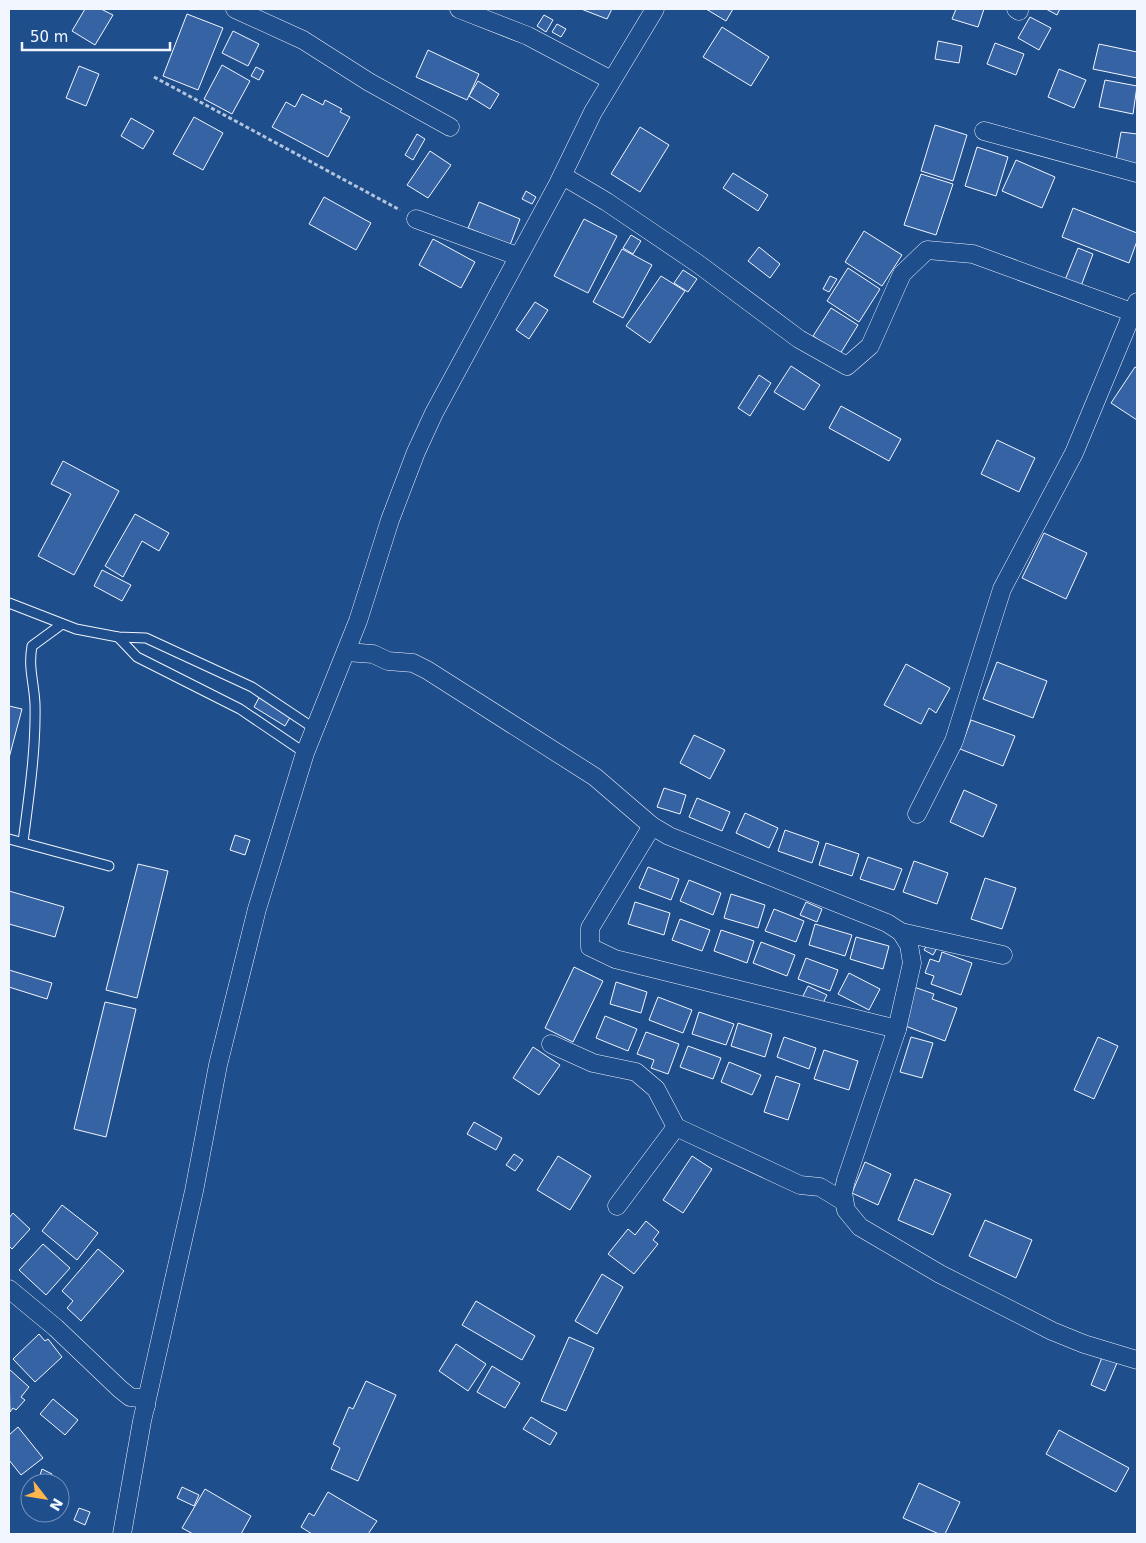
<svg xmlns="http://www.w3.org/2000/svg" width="1146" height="1543" font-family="'DejaVu Sans',sans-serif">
<rect width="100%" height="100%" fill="#1f4e8c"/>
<g fill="#3563a3" stroke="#f2f6ff">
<polygon points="85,9 101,9 113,15 95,45 72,31"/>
<polygon points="581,9 612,9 607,19"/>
<polygon points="706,9 733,9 726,21"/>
<polygon points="956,9 984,9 978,27 952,19"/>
<polygon points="1046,9 1060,9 1057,15"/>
<polygon points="187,14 223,28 198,90 163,76"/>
<polygon points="544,15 553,20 546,32 537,26"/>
<polygon points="1030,17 1051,28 1039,50 1018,38"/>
<polygon points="557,24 566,29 561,37 552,32"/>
<polygon points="722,27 769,57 751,86 703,57"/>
<polygon points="233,31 259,44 248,66 222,53"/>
<polygon points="938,41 962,46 959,63 935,59"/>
<polygon points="995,43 1024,54 1016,75 987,64"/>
<polygon points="1099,44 1137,52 1137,78 1093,69"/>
<polygon points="428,50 479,74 467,100 416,77"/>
<polygon points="222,65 250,81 232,114 204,99"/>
<polygon points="79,66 99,74 86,106 66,98"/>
<polygon points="256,67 264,71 259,80 251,76"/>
<polygon points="1059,69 1086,80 1074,108 1048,97"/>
<polygon points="1105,80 1137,86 1133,114 1099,107"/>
<polygon points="478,81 499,94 490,109 469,96"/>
<polygon points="302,94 323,105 325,100 342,109 340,112 350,117 328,157 272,127 286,102 295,107"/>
<polygon points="194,117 223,133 203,170 173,154"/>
<polygon points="131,118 154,131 143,149 121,136"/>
<polygon points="935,125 967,135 953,181 921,171"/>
<polygon points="640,127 669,145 640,192 611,174"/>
<polygon points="1121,132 1137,134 1137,168 1115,165"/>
<polygon points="417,134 425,139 413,160 405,155"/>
<polygon points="977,147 1008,157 996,196 965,186"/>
<polygon points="430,151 451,165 428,198 407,185"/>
<polygon points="1016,160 1055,177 1042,208 1002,191"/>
<polygon points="733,173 768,195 758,211 723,188"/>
<polygon points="921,174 953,184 936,235 904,225"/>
<polygon points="526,191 536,197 532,204 522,199"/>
<polygon points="324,197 371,223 356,250 309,224"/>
<polygon points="479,202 520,219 510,245 468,228"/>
<polygon points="1073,208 1137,233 1137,241 1129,263 1062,237"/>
<polygon points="584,219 617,236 588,293 554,276"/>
<polygon points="864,231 902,255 882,286 845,262"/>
<polygon points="631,235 641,241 633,254 623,248"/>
<polygon points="433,239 475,262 461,288 419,265"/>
<polygon points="759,247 780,264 770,278 748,261"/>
<polygon points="1078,248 1093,254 1081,286 1065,280"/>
<polygon points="622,249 652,265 623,318 593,302"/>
<polygon points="848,268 880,289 859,322 827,301"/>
<polygon points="683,270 697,279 688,292 674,283"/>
<polygon points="661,276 685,291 650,343 626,326"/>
<polygon points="830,276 837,279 829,292 823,289"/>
<polygon points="535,302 548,310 529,339 516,330"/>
<polygon points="831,308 858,325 840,354 813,336"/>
<polygon points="791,366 820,385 804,410 774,392"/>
<polygon points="1135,367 1137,368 1137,420 1111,403"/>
<polygon points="759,375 771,383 750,416 738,408"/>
<polygon points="841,406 901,439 889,461 829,428"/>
<polygon points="997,440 1035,458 1019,492 981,474"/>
<polygon points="63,461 119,491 74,575 38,556 71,494 51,484"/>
<polygon points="135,514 169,533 159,551 142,541 123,577 105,566"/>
<polygon points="1044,533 1087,553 1066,599 1022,578"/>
<polygon points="102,570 131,585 122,601 94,586"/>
<polygon points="997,662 1047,681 1033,718 983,699"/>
<polygon points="906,664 950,688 936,713 929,708 921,724 884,705"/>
<polygon points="261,694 292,714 285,726 254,707"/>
<polygon points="9,706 22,709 9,758"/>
<polygon points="971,720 1015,736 1003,766 960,749"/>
<polygon points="694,735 725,750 710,779 680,763"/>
<polygon points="664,788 686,795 680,814 657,807"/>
<polygon points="964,790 997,805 983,837 950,822"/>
<polygon points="697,798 730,812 722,831 689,817"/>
<polygon points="745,813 778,828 769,848 736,833"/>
<polygon points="785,830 819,842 812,863 778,851"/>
<polygon points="235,835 250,840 245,855 230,850"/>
<polygon points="826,843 859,854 852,876 819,865"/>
<polygon points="868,857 902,869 894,890 860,879"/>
<polygon points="914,861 948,873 937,904 903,892"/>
<polygon points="138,864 168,871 137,998 106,990"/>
<polygon points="648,867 679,879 671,900 639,888"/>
<polygon points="985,878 1016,888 1002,929 971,919"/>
<polygon points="689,880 721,893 713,915 680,901"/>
<polygon points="9,891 64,907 55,937 9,924"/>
<polygon points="731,894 765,905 758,928 724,918"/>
<polygon points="635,902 670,913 664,935 628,924"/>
<polygon points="806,902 822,909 817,922 800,915"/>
<polygon points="774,909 804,921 796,942 765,931"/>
<polygon points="680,919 710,930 702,951 672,940"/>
<polygon points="815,924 852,935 845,956 809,945"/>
<polygon points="721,930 754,941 747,963 714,951"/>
<polygon points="856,937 889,946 883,969 850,959"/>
<polygon points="761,942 795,955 787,976 753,963"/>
<polygon points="928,943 937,948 933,955 924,950"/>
<polygon points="942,952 972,963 961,995 931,984 934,976 925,973 930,959 939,962"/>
<polygon points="806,958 838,970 830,991 798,979"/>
<polygon points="574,967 603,981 573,1042 545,1028"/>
<polygon points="9,970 52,983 47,999 9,987"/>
<polygon points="849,973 880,989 869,1010 838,994"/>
<polygon points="616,982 647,992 641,1013 610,1004"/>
<polygon points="808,986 827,995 821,1007 802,998"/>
<polygon points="914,987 934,994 932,999 957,1008 945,1041 900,1024"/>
<polygon points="658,997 692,1010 683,1033 649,1020"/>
<polygon points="105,1002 136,1009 106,1137 74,1129"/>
<polygon points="699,1012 734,1024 726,1045 692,1034"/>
<polygon points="605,1016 637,1029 628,1051 596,1038"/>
<polygon points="738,1023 772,1034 765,1057 731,1046"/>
<polygon points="646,1032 679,1044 668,1074 651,1068 654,1060 637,1054"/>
<polygon points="784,1037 816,1048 809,1069 777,1057"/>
<polygon points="911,1037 933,1043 922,1078 900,1072"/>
<polygon points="1098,1037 1118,1046 1094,1099 1074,1090"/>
<polygon points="688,1046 721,1058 713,1079 680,1067"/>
<polygon points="533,1047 560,1065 539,1095 513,1078"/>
<polygon points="824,1050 858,1061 849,1090 814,1079"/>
<polygon points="729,1062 761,1075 752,1095 721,1082"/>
<polygon points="776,1076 800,1084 788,1120 764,1112"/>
<polygon points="474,1122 502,1138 496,1150 467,1134"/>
<polygon points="514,1154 523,1160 515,1171 506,1165"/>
<polygon points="558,1156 591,1176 570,1210 537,1190"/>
<polygon points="692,1156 712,1169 683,1213 663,1200"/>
<polygon points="865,1162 891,1174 878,1205 852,1193"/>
<polygon points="915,1179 951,1194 933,1235 898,1220"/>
<polygon points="62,1205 98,1233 77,1260 42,1231"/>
<polygon points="13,1213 30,1229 12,1249 9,1246 9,1218"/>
<polygon points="985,1220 1032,1240 1016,1278 969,1256"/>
<polygon points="646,1221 659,1232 653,1240 658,1244 634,1274 608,1254 628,1229 635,1235"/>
<polygon points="43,1244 70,1268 46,1295 19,1270"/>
<polygon points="98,1249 124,1271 81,1321 67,1308 73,1301 62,1291"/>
<polygon points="602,1274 623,1287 597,1334 575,1321"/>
<polygon points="476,1301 535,1336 522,1360 462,1325"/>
<polygon points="39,1334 45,1341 48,1339 62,1357 35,1382 13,1359"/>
<polygon points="569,1337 594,1348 566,1411 541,1401"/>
<polygon points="456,1344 486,1364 468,1391 439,1371"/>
<polygon points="1105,1350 1120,1356 1105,1391 1091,1385"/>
<polygon points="492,1366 520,1383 505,1408 477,1392"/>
<polygon points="9,1369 29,1387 21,1397 25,1400 16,1410 13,1408 10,1412"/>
<polygon points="366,1381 396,1395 358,1481 331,1469 340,1448 333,1444 349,1407 353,1409"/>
<polygon points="53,1399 78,1420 65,1435 40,1414"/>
<polygon points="531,1417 557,1433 550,1445 523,1429"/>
<polygon points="18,1427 43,1458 21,1475 9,1460 9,1435"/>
<polygon points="1059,1430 1129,1468 1116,1492 1046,1454"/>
<polygon points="42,1469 52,1474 49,1482 39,1478"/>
<polygon points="919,1483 960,1502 945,1534 939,1534 903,1518"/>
<polygon points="182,1487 199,1495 194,1506 177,1498"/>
<polygon points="205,1489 251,1516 241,1534 193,1534 182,1528"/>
<polygon points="328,1492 377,1521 368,1534 312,1534 301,1527 309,1513 314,1516"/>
<polygon points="79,1508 90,1512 85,1525 74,1520"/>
</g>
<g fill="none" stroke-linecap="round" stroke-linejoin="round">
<defs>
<g id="service">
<polyline points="9,603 76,629 118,637 146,638 252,687 315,729"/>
<polyline points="118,637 137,657 240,709 305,753"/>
<polyline points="9,839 109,866"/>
<path d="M23,842C29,796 36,750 35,704C34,682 28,668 32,646L62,624"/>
</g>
<g id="minor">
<polyline points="235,9 303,40 369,82 450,127"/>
<polyline points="459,9 528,36 611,80"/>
<polyline points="1016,9 1019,11"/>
<polyline points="984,131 1137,173"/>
<polyline points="563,176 607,202 697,263 799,339 847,366 870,346 902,274 927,250 973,254 1134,313"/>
<polyline points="416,219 517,256"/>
<polyline points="346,652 373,654 388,661 413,663 427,670 595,777 652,826 669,836 887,923 901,932 1003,955"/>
<polyline points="917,814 954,741 1002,589 1074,453 1137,302"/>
<polyline points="652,826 590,928 590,947 615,959 897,1029"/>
<polyline points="901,932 909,945 912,963 897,1029 846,1180 843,1193 846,1210 860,1227 940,1274 1052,1331 1084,1344 1137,1360"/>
<polyline points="551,1044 593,1063 636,1072 656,1089 676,1127 800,1185 820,1187 843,1201"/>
<polyline points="617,1206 676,1127"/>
<polyline points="9,1289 56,1328 120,1389 130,1397 140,1398 146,1406"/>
<polyline points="122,1534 142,1421 194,1191 218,1065 257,909 305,753 358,621 390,520 416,452 434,413 558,184 593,112 655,9"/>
</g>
</defs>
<use href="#service" stroke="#f2f6ff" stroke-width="11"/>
<use href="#minor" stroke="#f2f6ff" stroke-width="19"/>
<polyline stroke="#b3c4dc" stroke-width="3" stroke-dasharray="4 2.5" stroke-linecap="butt" points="154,77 400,210"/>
<use href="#service" stroke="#1f4e8c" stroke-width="9"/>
<use href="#minor" stroke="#1f4e8c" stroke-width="18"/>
</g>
<rect width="1146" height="1543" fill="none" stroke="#f2f6ff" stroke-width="20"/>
<g transform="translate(45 1498) rotate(121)"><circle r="24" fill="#1f4e8c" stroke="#7391ba"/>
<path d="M0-4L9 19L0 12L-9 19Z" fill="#ffb74d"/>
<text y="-8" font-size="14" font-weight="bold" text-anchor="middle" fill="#f2f6ff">N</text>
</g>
<path d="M22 42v8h148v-8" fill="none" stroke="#f2f6ff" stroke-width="2.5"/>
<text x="30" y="42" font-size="15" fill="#f2f6ff" stroke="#1f4e8c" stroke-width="4" paint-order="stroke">50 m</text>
</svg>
